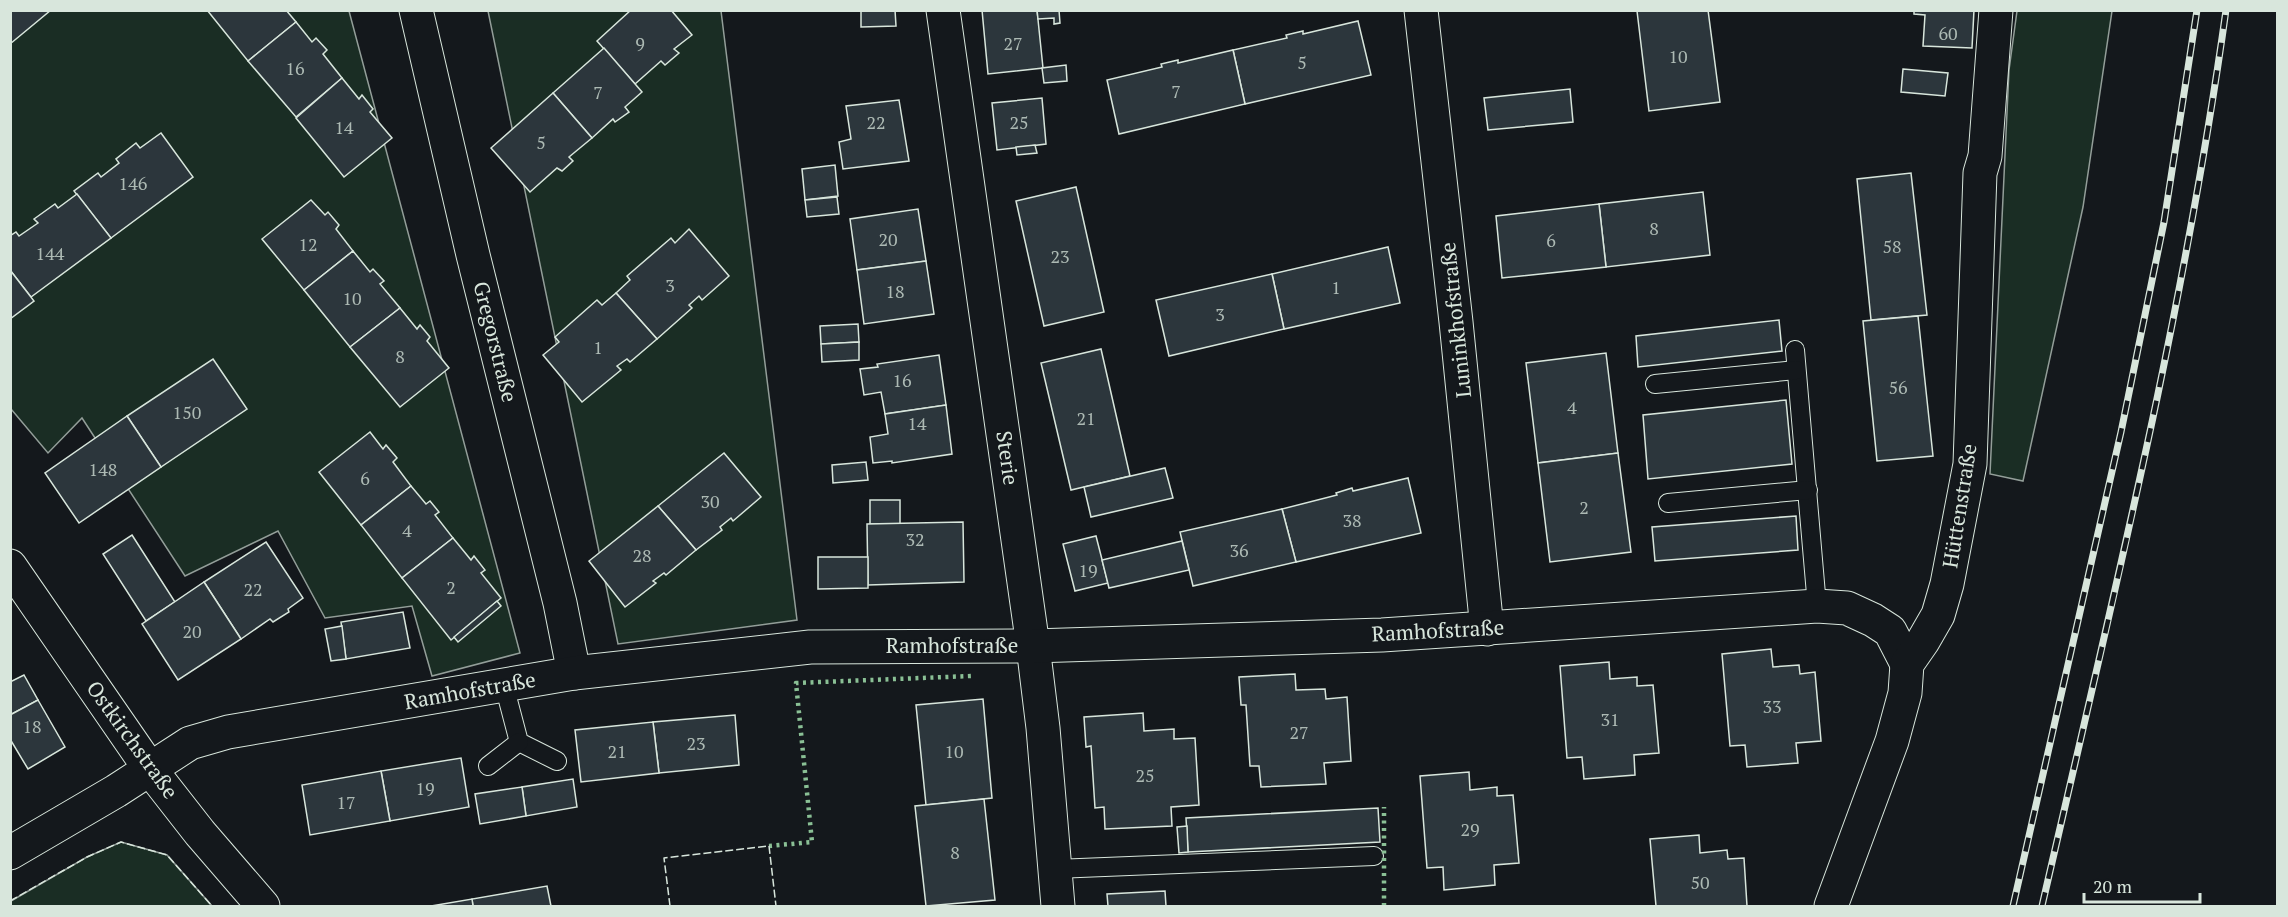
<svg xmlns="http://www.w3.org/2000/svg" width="2288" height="917" font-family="'PT Serif',serif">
<rect width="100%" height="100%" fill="#14181c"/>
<g fill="#1a2d24" stroke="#939e99" stroke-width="1.5">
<polygon points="10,11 349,11 520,653 432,676 412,606 325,618 278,531 185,576 82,418 48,453 11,409"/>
<polygon points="488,11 721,11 797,620 618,644"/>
<polygon points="2017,11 2112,11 2083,207 2023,481 1990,474 2009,70"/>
<polygon points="121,842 167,855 212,906 11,906 11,901 87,857"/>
</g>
<g fill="#2c363c" stroke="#d8e6dc" stroke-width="1.5">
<polygon points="10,10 51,10 10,44"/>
<polygon points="207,10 286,10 296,22 248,61"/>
<polygon points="631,10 671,10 692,35 674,49 679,53 665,65 661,61 635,84 597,41"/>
<polygon points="861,10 895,10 896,26 861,27"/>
<polygon points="982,10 1037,10 1043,68 988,74"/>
<polygon points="1037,10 1059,10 1060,23 1054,24 1054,18 1038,19"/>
<polygon points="1644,10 1708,10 1720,102 1649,111 1637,11"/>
<polygon points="1914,10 1974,10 1972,48 1923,46 1925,15 1914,14"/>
<polygon points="1358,21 1371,75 1245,104 1233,50 1287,38 1286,35 1303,31 1303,34"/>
<polygon points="296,22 312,42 316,38 327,50 323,54 342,78 296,117 248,61"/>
<polygon points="604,48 642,92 625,107 629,112 615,122 613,119 592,138 553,93"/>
<polygon points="1233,50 1245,104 1119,134 1107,80 1162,67 1161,64 1178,60 1178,63"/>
<polygon points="1066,65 1067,81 1044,83 1042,68"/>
<polygon points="1903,69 1948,73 1945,96 1901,92"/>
<polygon points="342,78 359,99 362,95 373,109 370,112 392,138 344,177 296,118"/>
<polygon points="1570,89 1573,122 1488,130 1484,98"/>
<polygon points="553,93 592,138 569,157 573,161 562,171 557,168 530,192 491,148"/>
<polygon points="1042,98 1046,144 997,150 992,103"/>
<polygon points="899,100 909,161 843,169 839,142 851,139 846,106"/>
<polygon points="161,133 193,177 111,238 74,191 98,173 101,177 119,163 116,159 136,143 140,148"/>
<polygon points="1035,145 1037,153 1017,155 1016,147"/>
<polygon points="835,165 838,196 805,200 802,169"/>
<polygon points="1911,173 1927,315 1871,320 1857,179"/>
<polygon points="1076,187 1104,312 1044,326 1016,201"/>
<polygon points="1703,192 1710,255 1606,267 1599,204"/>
<polygon points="77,194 111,238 31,297 10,270 10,236 16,232 19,236 38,223 34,219 55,204 58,208"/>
<polygon points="837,197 839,214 807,217 805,200"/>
<polygon points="311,200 325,215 328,212 339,225 336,229 353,251 304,290 262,239"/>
<polygon points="1599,204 1606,267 1502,278 1496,216"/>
<polygon points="918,209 926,261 857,270 850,219"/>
<polygon points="689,229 729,276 702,300 699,296 689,305 692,308 657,339 616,293 630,280 627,276 671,238 675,243"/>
<polygon points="1388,247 1400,303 1284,329 1272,274"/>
<polygon points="353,251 370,272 373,269 384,281 380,284 400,308 350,347 304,290"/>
<polygon points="926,261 934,314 864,324 857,270"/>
<polygon points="10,270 34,301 10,319"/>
<polygon points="1272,274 1284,329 1169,356 1156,300"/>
<polygon points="616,293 657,339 630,362 627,359 617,366 621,370 582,402 543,355 559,342 555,337 597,300 602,305"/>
<polygon points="400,308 417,329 420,325 430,337 427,341 449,368 400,407 350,347"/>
<polygon points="1918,316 1933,456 1877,461 1863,321"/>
<polygon points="1779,320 1782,351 1638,367 1636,336"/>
<polygon points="858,324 859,342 821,344 820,326"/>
<polygon points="859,342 859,360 822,362 821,344"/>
<polygon points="1101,349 1130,476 1071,490 1041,363"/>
<polygon points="1606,353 1618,453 1538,463 1526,363"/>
<polygon points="939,355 946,405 885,414 881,392 864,395 860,369 878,367 877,364"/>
<polygon points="213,359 247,409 161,467 127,416"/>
<polygon points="1786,400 1792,464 1648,479 1643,415"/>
<polygon points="946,405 952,454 892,463 892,461 873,463 870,437 888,434 885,414"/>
<polygon points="127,416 161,467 79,523 45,473"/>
<polygon points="370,432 383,449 386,445 397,458 393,462 411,486 361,525 319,472"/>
<polygon points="724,453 761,497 733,521 731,518 720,527 722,530 696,550 658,506"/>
<polygon points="1618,453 1631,552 1550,562 1538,463"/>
<polygon points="866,462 868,480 833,483 832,465"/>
<polygon points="1165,468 1173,498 1091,517 1084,487"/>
<polygon points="1408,478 1421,533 1296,562 1282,509 1337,495 1336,493 1352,488 1353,491"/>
<polygon points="411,486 426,504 430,501 439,512 435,515 453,538 402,578 361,525"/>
<rect x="870" y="500" width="30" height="24"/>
<polygon points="658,506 696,550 666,575 664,573 653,581 656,583 625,607 589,561"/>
<polygon points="1282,509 1296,562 1193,586 1180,532"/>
<polygon points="1796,516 1798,550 1655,561 1652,527"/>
<polygon points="963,522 964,582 868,585 867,524"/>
<polygon points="132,535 175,602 146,621 103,554"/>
<polygon points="1096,536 1108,583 1075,591 1063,544"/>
<polygon points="453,538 471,560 474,556 485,570 481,573 501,598 451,640 402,578"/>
<polygon points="1182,541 1189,570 1109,588 1102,560"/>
<polygon points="266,542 303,598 288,609 289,612 273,622 270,619 241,639 204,582"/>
<polygon points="818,557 868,557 868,588 818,589"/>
<polygon points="204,582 241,639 178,680 142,624"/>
<polygon points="497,601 501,606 458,642 454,637"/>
<polygon points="403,612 410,648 346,659 341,622"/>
<polygon points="342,626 346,659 331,661 325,629"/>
<polygon points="1771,649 1773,667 1799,665 1800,674 1815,672 1821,741 1796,743 1798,763 1747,767 1745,745 1730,746 1722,654"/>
<polygon points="1609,662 1610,679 1637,677 1637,686 1653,685 1659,753 1634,755 1635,775 1584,779 1582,757 1567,758 1560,666"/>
<polygon points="1295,674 1296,690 1325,689 1326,699 1347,697 1351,761 1324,763 1326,784 1261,787 1259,766 1250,766 1246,705 1241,705 1239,677"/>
<polygon points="24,675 38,700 10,715 10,682"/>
<polygon points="983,699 992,798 926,805 916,705"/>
<polygon points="38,700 65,747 28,769 10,739 10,715"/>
<polygon points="1143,713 1144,731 1174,729 1174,739 1195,738 1199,805 1171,807 1172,826 1105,829 1104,807 1095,808 1091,746 1086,747 1084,717"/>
<polygon points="735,715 739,765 659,773 653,722"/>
<polygon points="653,722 659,773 581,782 575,730"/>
<polygon points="461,758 469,807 390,821 381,771"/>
<polygon points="381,771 390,821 310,835 302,785"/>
<polygon points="1469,772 1470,790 1497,787 1497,796 1513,795 1519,863 1494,865 1495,885 1444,890 1443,867 1427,868 1420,776"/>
<polygon points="573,779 577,807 526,816 522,787"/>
<polygon points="522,787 526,816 480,824 475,794"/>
<polygon points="984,799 995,900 926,906 915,806"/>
<polygon points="1378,808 1380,842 1188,852 1186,818"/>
<polygon points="1187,826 1188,852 1179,853 1177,827"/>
<polygon points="1699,835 1700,853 1727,850 1728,859 1744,858 1747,906 1656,906 1650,839"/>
<polygon points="547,886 551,906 473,906 472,899"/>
<polygon points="1165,891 1166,906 1108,906 1107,894"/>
<polygon points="472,899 473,906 431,906"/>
</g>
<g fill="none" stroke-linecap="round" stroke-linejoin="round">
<defs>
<g id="service">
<polyline points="1795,350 1817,606"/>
<polyline points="1655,384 1796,370"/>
<polyline points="1668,503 1808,490"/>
<polyline points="504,685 519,742 557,761"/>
<polyline points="488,766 519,742"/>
<polyline points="1055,869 1374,856"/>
</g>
<g id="minor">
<polyline points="416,10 473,255 560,603 574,673"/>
<polyline points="943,10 1033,646 1043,728 1058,906"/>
<polyline points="1421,10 1456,322 1487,629"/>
<polyline points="10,566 150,769 200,833 263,906"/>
<polyline points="10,853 116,791 190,743 228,732 574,673 810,647 1033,646 1382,635 1817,606 1847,608 1873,620 1890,631 1907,664"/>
<polyline points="1831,906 1892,741 1905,693 1907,664 1923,641 1938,615 1947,584 1970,464 1980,173 1985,156 1996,10"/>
</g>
</defs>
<use href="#service" stroke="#d8e6dc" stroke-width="20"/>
<use href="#minor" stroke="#d8e6dc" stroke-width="35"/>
<use href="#service" stroke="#14181c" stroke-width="18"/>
<use href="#minor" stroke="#14181c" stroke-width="33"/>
<defs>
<g id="rail">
<polyline points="2013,906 2121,432 2164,222 2197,10"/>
<path d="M2042,906C2110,610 2184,313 2226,10"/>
</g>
</defs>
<use href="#rail" stroke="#d8e6dc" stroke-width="7"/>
<use href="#rail" stroke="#14181c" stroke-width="4.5" stroke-dasharray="14" stroke-linecap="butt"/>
<g stroke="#8ac095" stroke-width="4.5" stroke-dasharray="3 4.5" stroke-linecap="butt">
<polyline points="769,846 812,842 796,683 971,676"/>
<polyline points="1384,906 1384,807"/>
</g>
<g stroke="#d8e6dc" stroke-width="1.5" stroke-dasharray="8 3" stroke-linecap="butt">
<polyline points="10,901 87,857 121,842 167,855 212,906"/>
<polyline points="670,906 664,858 769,846 776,906"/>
</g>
</g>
<g text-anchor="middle" stroke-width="4.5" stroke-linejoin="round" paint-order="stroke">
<g font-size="18" fill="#adbab4">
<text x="1948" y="40">60</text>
<text x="640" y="50">9</text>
<text x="1013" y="50">27</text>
<text x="1678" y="63">10</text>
<text x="1302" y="69">5</text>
<text x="295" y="75">16</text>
<text x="1176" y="98">7</text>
<text x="598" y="99">7</text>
<text x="876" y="129">22</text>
<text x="1019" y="129">25</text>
<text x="344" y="134">14</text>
<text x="541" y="149">5</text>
<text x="133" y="190">146</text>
<text x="1654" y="235">8</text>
<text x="888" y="246">20</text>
<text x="1551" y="247">6</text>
<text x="308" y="251">12</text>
<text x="1892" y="253">58</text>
<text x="50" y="260">144</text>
<text x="1060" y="263">23</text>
<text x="670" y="292">3</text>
<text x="1336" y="294">1</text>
<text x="895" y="298">18</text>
<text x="352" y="305">10</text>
<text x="1220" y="321">3</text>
<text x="598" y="354">1</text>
<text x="400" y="363">8</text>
<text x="902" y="387">16</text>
<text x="1898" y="394">56</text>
<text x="1572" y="414">4</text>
<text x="187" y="419">150</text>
<text x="1086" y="425">21</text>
<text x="917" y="430">14</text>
<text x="103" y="476">148</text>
<text x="365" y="485">6</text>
<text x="710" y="508">30</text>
<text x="1584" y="514">2</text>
<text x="1352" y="527">38</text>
<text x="407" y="537">4</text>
<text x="915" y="546">32</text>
<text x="1239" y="557">36</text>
<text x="642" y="562">28</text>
<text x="1088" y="577">19</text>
<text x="451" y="594">2</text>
<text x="253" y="596">22</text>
<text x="192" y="638">20</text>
<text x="1772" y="713">33</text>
<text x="1610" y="726">31</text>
<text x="32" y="733">18</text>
<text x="1299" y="739">27</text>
<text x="696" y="750">23</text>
<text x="617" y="758">21</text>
<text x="954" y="758">10</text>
<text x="1145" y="782">25</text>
<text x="425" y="795">19</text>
<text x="346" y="809">17</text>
<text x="1470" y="836">29</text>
<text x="955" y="859">8</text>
<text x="1700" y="889">50</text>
</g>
<g font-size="21" fill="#d8e6dc" stroke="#14181c">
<text transform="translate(1456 320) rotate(-96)" y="7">Luninkhofstraße</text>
<text transform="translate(495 342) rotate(76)" y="7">Gregorstraße</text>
<text transform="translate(1007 458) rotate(82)" y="7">Sterie</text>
<text transform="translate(1960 506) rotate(-81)" y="7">Hüttenstraße</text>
<text transform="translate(1438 631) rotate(-3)" y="7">Ramhofstraße</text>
<text x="952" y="653">Ramhofstraße</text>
<text transform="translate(470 691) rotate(-10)" y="7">Ramhofstraße</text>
<text transform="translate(132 740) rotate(54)" y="7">Ostkirchstraße</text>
</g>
</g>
<rect width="2288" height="917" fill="none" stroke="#d8e6dc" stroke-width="24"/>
<path d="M2084 893v9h116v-9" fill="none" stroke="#d8e6dc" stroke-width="3"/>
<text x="2093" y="893" font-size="18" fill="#d8e6dc" stroke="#14181c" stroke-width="4.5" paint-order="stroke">20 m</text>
</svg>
